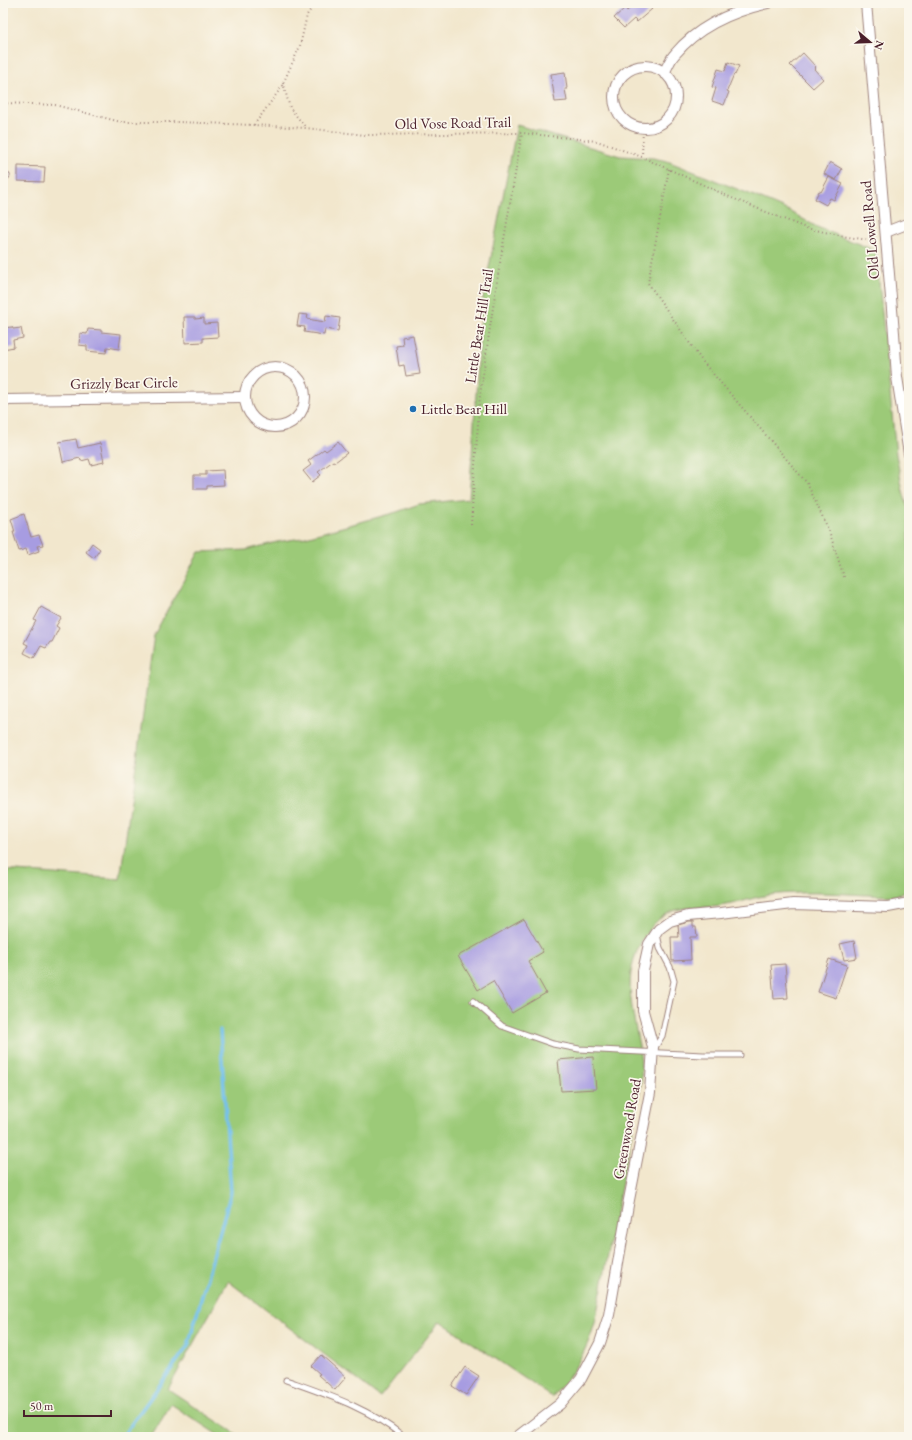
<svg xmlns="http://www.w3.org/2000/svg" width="912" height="1440" font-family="'EB Garamond',serif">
<rect width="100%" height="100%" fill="#fbf7ec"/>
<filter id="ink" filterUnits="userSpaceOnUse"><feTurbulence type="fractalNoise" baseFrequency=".025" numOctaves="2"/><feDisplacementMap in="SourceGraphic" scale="8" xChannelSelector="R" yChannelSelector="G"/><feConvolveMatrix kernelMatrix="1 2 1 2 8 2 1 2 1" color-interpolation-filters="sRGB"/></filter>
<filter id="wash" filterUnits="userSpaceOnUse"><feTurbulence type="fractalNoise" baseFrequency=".012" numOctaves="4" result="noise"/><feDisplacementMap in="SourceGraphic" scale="16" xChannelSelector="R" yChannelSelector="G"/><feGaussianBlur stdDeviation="0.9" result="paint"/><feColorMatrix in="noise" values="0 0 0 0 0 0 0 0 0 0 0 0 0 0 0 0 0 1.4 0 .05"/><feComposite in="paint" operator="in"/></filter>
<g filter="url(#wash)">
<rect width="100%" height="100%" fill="#f2e7cd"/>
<path fill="#9cca78" stroke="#737452" d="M517,125L620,156L653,158L667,161L752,195L789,211L817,227L876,251L896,454L903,491L909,511V890L899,895L893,896C852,895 810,890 769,895C753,897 738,904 721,906C703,909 683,904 665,915C648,925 636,948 632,967C624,1005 645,1044 641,1084L595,1323C586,1352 573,1375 552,1397L440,1321L380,1397L228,1281L168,1389L241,1437H221L171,1404L151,1437H3V870L120,879L154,635L199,552L246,550L277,542L302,538L397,512L419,504L469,499L482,303Z"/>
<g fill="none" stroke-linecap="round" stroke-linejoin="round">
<polyline stroke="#74c1ee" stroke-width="3.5" points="122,1437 188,1346 231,1192 220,1030"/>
</g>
<g id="blocks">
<g fill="#a79ce1">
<polygon points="636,3 646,3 652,9 637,22 634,19 624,28 614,18 625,8 627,11"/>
<polygon points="803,53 816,67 814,69 823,79 813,88 790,65"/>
<polygon points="728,62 739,66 735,75 734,74 727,91 729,92 724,105 712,101 716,88 712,87 718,69 725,71"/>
<polygon points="565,72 567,89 565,89 567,101 555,102 551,74"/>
<polygon points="830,162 842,169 836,180 824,174"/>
<polygon points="18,166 45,167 44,182 18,181"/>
<polygon points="829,177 843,184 834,200 830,198 826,205 815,199 819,191 821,192"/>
<polygon points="299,314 308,315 307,319 325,322 326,316 340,318 338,331 325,329 324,335 304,332 305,327 297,326"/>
<polygon points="184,317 195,317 195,319 204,318 204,324 217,323 218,337 203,338 203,342 185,343"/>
<polygon points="12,327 13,329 21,328 23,338 13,340 14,347 3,349 3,328"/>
<polygon points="88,329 101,330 101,332 121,334 119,349 107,347 106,353 87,351 87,346 79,345 80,333 87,334"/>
<polygon points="413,335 420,374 406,376 404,365 399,366 396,346 403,345 402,337"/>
<polygon points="76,439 78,448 100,443 104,462 91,465 89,459 81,461 80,458 63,462 59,442"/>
<polygon points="338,442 347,453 335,462 333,461 318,472 321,475 312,482 303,471 311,465 308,461 324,449 326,451"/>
<polygon points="223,470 224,485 207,486 207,489 194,489 194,475 206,475 206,471"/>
<polygon points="24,514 31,537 39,535 43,545 37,546 39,551 28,555 26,549 19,551 13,532 15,532 11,519"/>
<polygon points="92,543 100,549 94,558 86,552"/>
<polygon points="41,607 61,618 56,626 59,628 52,642 50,642 46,648 41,646 34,658 24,653 28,645 24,643 36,621 34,620"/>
<polygon points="524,919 543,952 528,961 546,993 512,1013 493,981 478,990 458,956"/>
<polygon points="689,922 693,922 693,927 696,927 697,937 690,937 691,960 672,961 671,937 679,937 678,925"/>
<polygon points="854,941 857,958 844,960 840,944"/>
<polygon points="829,959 847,965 836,998 818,992"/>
<polygon points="785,964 788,998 774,999 771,965"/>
<polygon points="593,1057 596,1089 561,1091 558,1060"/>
<polygon points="321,1355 346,1377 335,1390 318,1375 320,1374 311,1366"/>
<polygon points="465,1367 479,1376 466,1395 452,1386"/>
</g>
</g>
</g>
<g filter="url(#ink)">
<use href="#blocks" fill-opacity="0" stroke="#9e837c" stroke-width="1"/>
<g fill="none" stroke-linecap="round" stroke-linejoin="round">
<defs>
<g id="service">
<polyline points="3,174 7,176"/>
<polyline points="473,1001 502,1026 553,1044 579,1049 703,1055 740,1055"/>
<polyline points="654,1049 662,1036 674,981 670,967 660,948 657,934"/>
<path d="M286,1380C328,1395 369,1408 404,1437"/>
</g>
<g id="minor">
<polyline points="866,3 894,333 897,377 909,454"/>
<circle cx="645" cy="97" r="31"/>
<path d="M664,73C668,66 670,59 675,54C698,26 733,11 768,3"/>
<polyline points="886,232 909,223"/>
<circle cx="275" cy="397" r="30"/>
<polyline points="3,400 245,397"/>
<polyline points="517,1437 560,1404 581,1379 600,1343 609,1315 628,1205 650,1093 653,1047 643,1011 643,971 649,944 659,929 670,921 688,916 721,913 793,904 888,907 909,903"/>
</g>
</defs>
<use href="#service" stroke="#9e837c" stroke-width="7"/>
<use href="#minor" stroke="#9e837c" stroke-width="12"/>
<g stroke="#9e837c" stroke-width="2" stroke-dasharray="1 3" stroke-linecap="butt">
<polyline points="283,83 290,108 306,128"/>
<polyline points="3,98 6,103"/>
<polyline points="3,103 55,105 121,122 178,122 254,125 306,128 365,135 522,133 597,141 642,157 732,198 806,228 848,237 876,241"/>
<polyline points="254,125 281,88 300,46 307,15 315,3"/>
<polyline points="642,157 643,128"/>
<polyline points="669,169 648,283 702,361 807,483 829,531 844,577"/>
<polyline points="471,525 480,394 497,281 522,133"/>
</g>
<use href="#service" stroke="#fff" stroke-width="5"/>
<use href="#minor" stroke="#fff" stroke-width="10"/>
</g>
</g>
<circle fill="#1f6fb2" stroke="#fbf7ec" stroke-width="1.5" cx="413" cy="409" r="4"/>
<g text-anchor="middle" stroke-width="3.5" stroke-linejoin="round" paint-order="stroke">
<g font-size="15" fill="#4a1f2b" stroke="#fbf7ec">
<text transform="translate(453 123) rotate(-1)" y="5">Old Vose Road Trail</text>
<text transform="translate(870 230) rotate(-95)" y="5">Old Lowell Road</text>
<text transform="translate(479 326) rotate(-81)" y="5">Little Bear Hill Trail</text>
<text transform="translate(124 383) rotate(-1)" y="5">Grizzly Bear Circle</text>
<text transform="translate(627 1129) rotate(-80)" y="5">Greenwood Road</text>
</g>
<g font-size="15" fill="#4a1f2b" stroke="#fbf7ec" text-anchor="start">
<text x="421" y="414">Little Bear Hill</text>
</g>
</g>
<rect width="912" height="1440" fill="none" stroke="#fbf7ec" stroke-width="16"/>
<g transform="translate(870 42) rotate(109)" stroke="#fbf7ec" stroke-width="3" paint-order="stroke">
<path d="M0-3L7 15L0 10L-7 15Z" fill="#4a1f2b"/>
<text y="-6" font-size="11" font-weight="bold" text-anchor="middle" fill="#4a1f2b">N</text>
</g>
<path d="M24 1410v6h87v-6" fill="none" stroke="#4a1f2b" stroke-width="2"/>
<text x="30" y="1410" font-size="12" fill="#4a1f2b" stroke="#fbf7ec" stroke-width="3" paint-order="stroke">50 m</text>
</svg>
